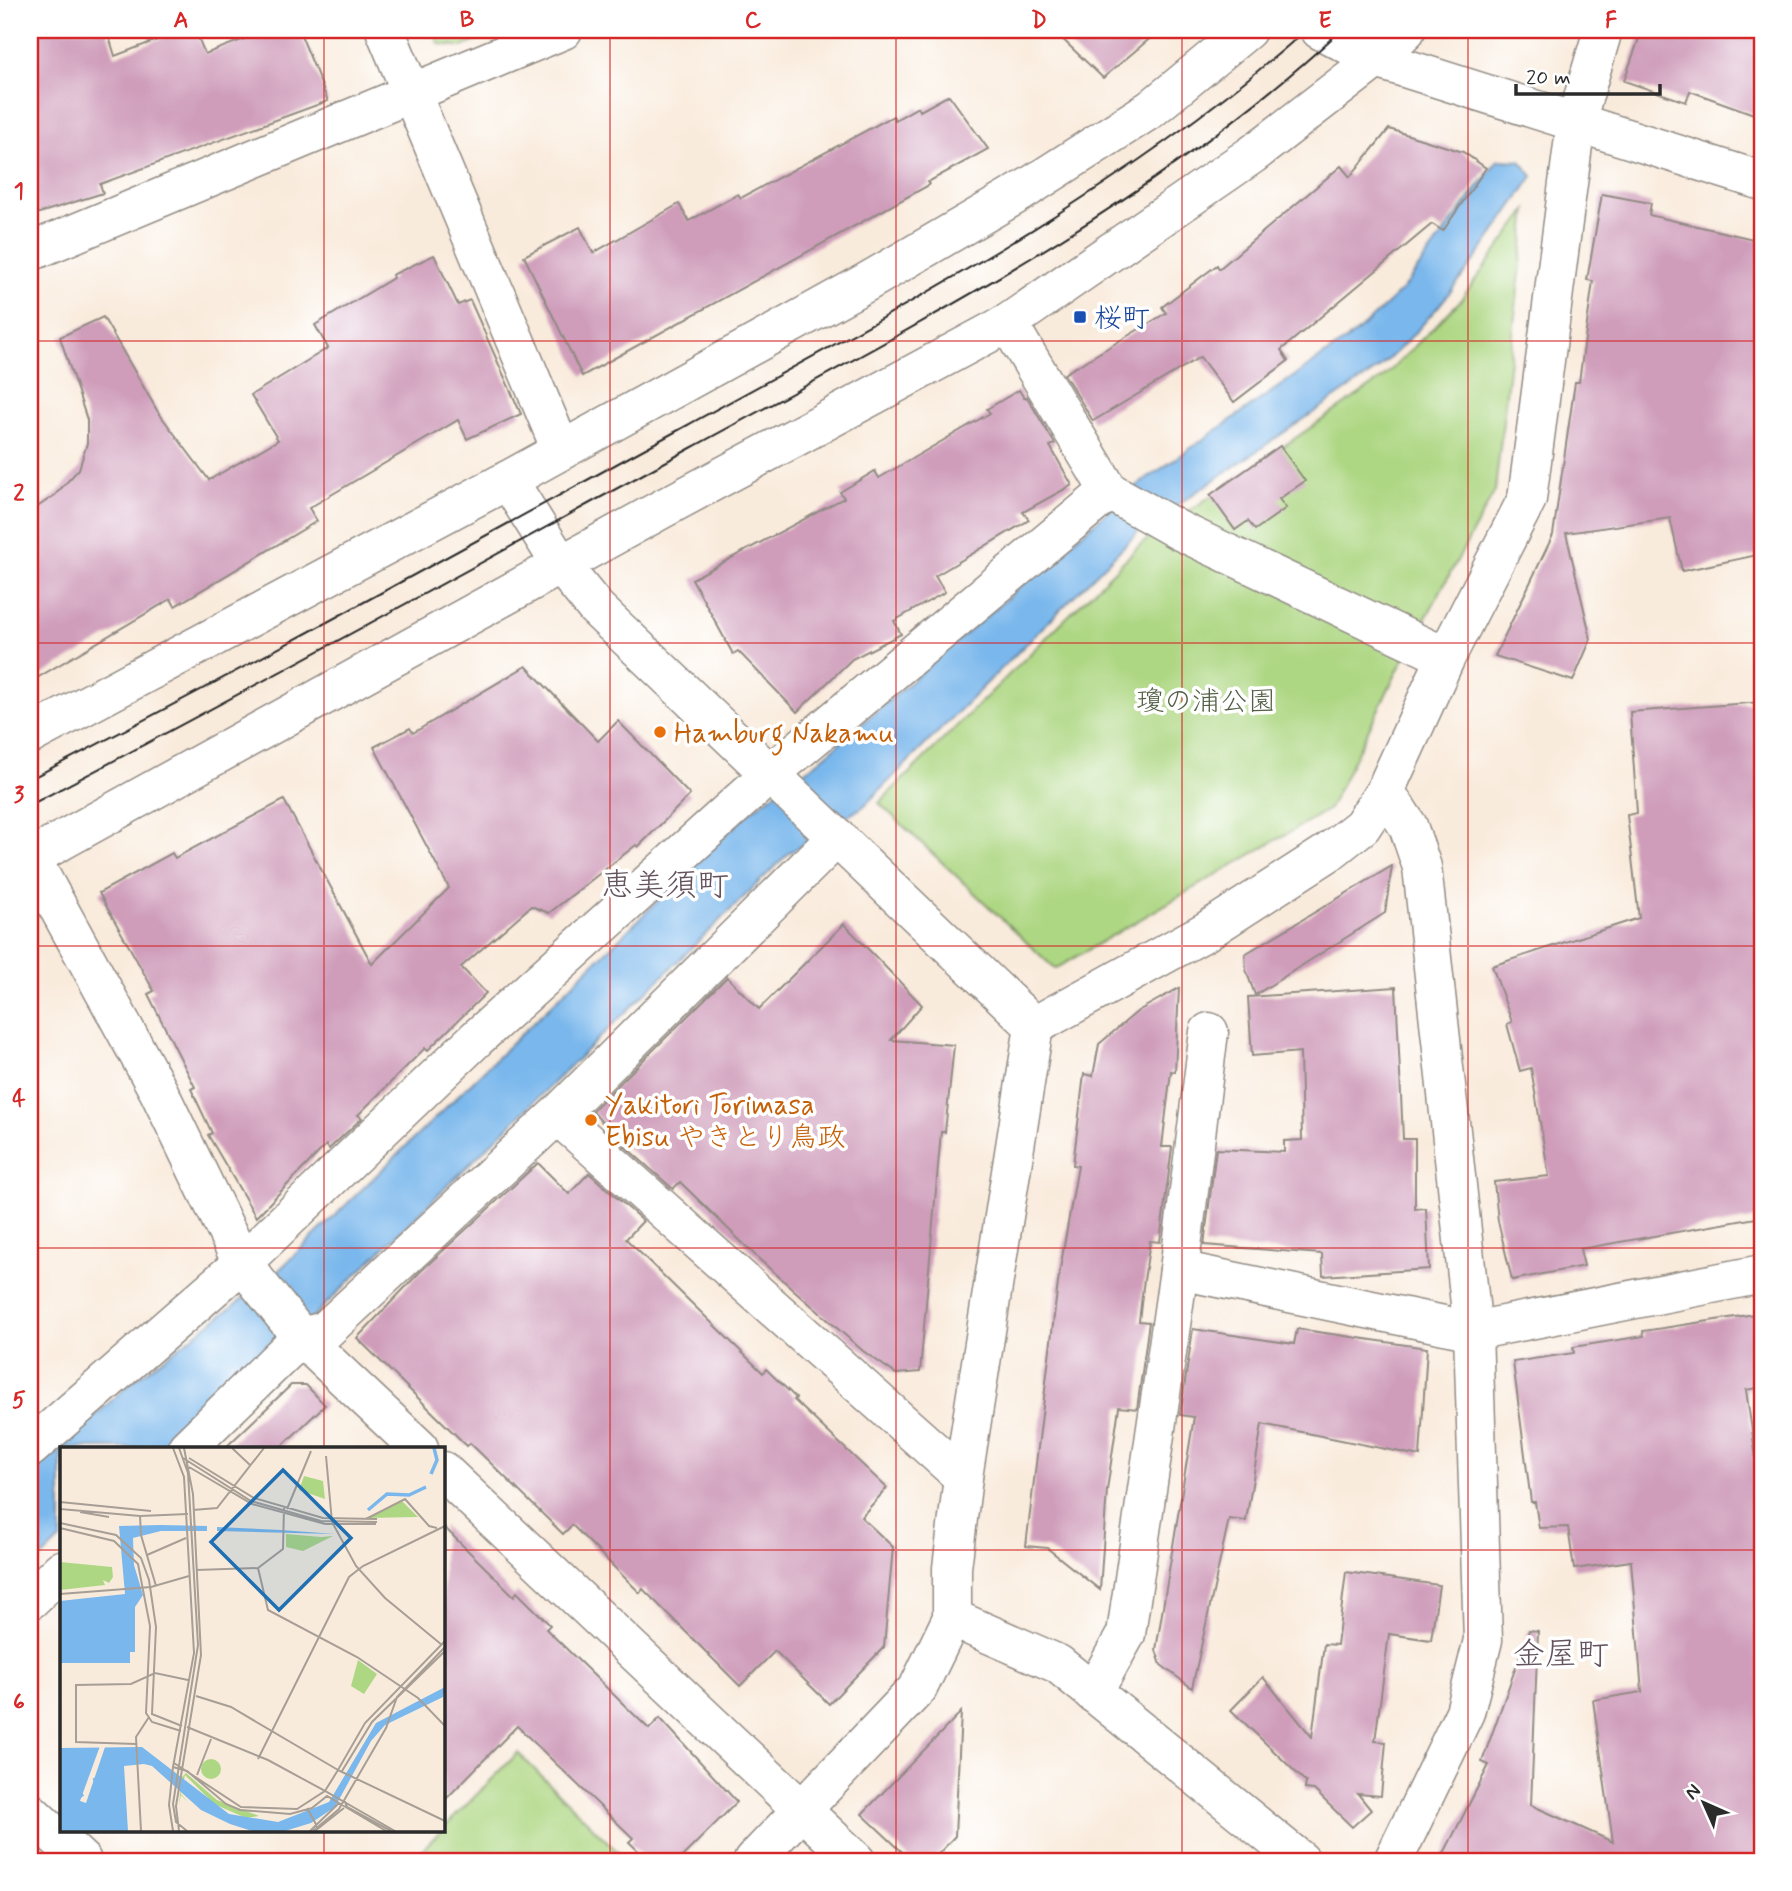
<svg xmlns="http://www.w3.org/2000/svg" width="1792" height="1891" font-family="Mynerve,'Klee One',sans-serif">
<rect width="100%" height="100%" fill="#fff"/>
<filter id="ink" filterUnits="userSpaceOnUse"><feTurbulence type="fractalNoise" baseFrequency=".0143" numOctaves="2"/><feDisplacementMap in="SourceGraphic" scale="14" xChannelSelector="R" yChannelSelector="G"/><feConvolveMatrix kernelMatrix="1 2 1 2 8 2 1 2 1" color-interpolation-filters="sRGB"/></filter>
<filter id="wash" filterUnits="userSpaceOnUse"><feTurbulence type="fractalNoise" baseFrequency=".00686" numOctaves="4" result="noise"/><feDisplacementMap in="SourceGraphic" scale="28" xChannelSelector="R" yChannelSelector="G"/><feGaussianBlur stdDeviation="1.57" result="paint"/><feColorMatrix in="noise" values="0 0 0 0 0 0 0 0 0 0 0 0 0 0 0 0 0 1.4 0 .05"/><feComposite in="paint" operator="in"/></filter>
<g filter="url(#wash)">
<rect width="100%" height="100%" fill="#f9ebdc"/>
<g fill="#aed783" stroke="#6c8157" stroke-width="2">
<polygon points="433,30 500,30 463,47 439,44"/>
<polygon points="1527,210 1495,491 1402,662 1329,809 1055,969 879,803 1141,544 1383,378 1459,302"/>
<polygon points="518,1753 627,1861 411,1861"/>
</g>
<path fill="#79b7ec" stroke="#52718c" stroke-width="2" d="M1498,160L1520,161L1533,176C1484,248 1443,311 1378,369L1140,530L864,806L789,853L280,1349L167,1448H61V1539L30,1569V1475L133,1381L272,1277L747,814L820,760L1138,485L1356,333L1402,290Z"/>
<g id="blocks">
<g fill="#cf9cba">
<polygon points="30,30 107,30 115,56 183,30 195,30 205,54 268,30 299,30 328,101 100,184 103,193 30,216"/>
<polygon points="1053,30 1160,30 1103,78"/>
<polygon points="1642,30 1738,30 1762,38 1762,117 1690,91 1686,102 1624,81"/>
<polygon points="949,95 988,149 928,182 929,185 582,376 524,256 580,227 593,253 679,204 689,221 738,194 741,198 893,116 895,120 918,107 920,111"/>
<polygon points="1389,129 1463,152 1486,168 1443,231 1432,224 1281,350 1288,361 1234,402 1200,357 1093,421 1064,374 1166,313 1162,307 1217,265 1219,269 1341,166 1350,177"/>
<polygon points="1602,194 1651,203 1649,215 1762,241 1762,554 1682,571 1670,518 1566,533 1591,639 1573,681 1495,656 1553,535 1575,382 1579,382 1593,281 1587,280"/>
<polygon points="434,255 458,305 470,300 521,414 467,439 458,420 309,508 317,521 175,606 171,599 30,682 30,512 55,495 79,469 87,443 87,420 60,337 103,317 158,412 209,480 278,440 251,395 328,348 315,325 393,278 392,275"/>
<polygon points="1019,390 1024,398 1027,397 1055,444 1050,446 1072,485 1023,512 1029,520 935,576 945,592 894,621 901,634 852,659 797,712 738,651 733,654 692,579 844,498 840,492 875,471 879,478 990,413 987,409"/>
<polygon points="1280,446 1305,481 1279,499 1286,508 1255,530 1248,521 1235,530 1210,495"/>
<polygon points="526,666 598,741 618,721 690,795 638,847 636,845 549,913 531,906 461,967 486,993 427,1051 425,1048 358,1115 362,1118 329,1149 326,1145 256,1217 208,1135 212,1133 191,1089 195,1087 148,994 154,991 99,893 172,853 175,858 284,800 372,964 449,888 374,747 410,728 413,733"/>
<polygon points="1762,702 1762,1217 1580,1249 1584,1266 1512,1280 1498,1221 1494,1182 1549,1176 1531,1068 1520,1071 1507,1024 1512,1022 1492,966 1639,918 1627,815 1637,813 1630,712"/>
<polygon points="1392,866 1385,913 1255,995 1246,970 1245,954"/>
<polygon points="844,924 922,1005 891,1040 954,1045 945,1132 941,1132 920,1372 896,1374 863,1351 760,1260 680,1182 673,1189 620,1142 592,1111 727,977 759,1009"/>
<polygon points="1396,987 1403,1139 1415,1139 1415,1209 1426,1208 1429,1269 1323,1276 1322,1254 1204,1245 1216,1149 1284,1152 1284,1141 1302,1140 1300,1052 1252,1056 1248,997"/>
<polygon points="1179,988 1175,1072 1171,1071 1162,1147 1172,1147 1160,1242 1150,1241 1143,1287 1139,1321 1149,1322 1137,1409 1119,1407 1107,1490 1100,1590 1047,1548 1026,1546 1059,1275 1078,1166 1073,1165 1084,1074 1093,1076 1099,1044 1138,1011"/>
<polygon points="538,1163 569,1194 589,1173 643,1221 626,1239 763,1373 766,1369 796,1398 794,1400 887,1488 861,1517 893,1547 884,1647 829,1704 775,1651 740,1686 643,1589 640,1593 572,1525 563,1534 470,1443 467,1446 357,1338 419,1273"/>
<polygon points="1762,1313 1762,1387 1746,1390 1762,1499 1762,1861 1440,1861 1489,1765 1482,1762 1529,1630 1538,1631 1531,1805 1613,1842 1593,1700 1642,1692 1631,1561 1574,1569 1568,1527 1539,1528 1535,1502 1531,1502 1513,1362 1574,1353 1573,1347 1644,1336 1643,1331"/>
<polygon points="1193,1329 1294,1344 1297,1329 1427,1348 1420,1456 1262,1424 1246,1521 1229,1519 1192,1688 1161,1665 1156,1650 1194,1417 1180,1415"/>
<polygon points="291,1385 306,1385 325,1405 280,1448 225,1448"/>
<polygon points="443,1526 514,1596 517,1592 550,1625 546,1629 649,1729 660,1718 737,1802 678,1861 649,1861 629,1842 633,1838 517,1726 443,1802"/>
<polygon points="1346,1572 1439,1585 1431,1640 1389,1634 1375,1741 1386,1742 1381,1796 1358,1794 1371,1810 1352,1827 1314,1790 1305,1789 1306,1782 1231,1710 1263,1677 1312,1737 1324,1644 1337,1645"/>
<polygon points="961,1712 955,1836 932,1861 912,1861 862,1814"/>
</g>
</g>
</g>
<g filter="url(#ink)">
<use href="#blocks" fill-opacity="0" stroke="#928b84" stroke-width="2"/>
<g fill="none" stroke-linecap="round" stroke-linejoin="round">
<defs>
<g id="minor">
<polyline points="385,30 561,450"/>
<polyline points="1320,30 1376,59 1762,181"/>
<polyline points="30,252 563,30"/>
<polyline points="1008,323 1109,491 1178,530 1446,657"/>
<polyline points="508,480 561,565 596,608 1034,1026 963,1477 952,1568 952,1618 918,1688 753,1861"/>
<polyline points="30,735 508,480 867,282 1021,192 1151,109 1247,30"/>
<polyline points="1385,791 1408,826 1422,867 1473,1331 1483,1640 1465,1712 1393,1861"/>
<polyline points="30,856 159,1092 242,1263 301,1337 419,1448"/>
<polyline points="30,858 662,509 1008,323 1253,154 1376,59 1406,30"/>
<polyline points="1034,1026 1205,932 1329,852 1362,826 1385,791 1446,657 1527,499 1576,122 1603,30"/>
<polyline points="557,1115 963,1477"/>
<polyline points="1179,1270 1473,1331 1762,1274"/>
<polyline points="30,1448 242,1263 477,1038 771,773 1109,491"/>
<polyline points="187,1448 301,1337 325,1331 557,1115 837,837"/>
<polyline points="443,1471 856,1861"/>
<polyline points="30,1600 61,1570"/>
<polyline points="952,1618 1058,1664 1301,1861"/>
<polyline points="1093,1693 1126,1634 1179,1270 1209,1032"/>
<polyline points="30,1812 82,1861"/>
</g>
</defs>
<use href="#minor" stroke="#928b84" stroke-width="41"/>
<use href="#minor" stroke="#fff" stroke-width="38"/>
<g stroke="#2b2b2b" stroke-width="2">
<path d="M30,779C251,666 468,545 686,426C901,308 1122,193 1306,30"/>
<path d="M30,805C252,689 471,568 691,448C917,325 1151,206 1341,30"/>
</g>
</g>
</g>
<path fill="none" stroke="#d62828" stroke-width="2" stroke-opacity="0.55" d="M324,30V1448M610,30V1861M896,30V1861M1182,30V1861M1468,30V1861M30,341H1762M30,643H1762M30,946H1762M30,1248H1762M30,1550H61M443,1550H1762M324,1830V1861"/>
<rect fill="#1a4fb4" stroke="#fff" stroke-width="2.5" x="1073" y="310" width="14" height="14" rx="3.5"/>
<g fill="#e8710a" stroke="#fff" stroke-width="2.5">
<circle cx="660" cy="732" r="7"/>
<circle cx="591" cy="1120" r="7"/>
</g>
<g text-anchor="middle" stroke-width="7" stroke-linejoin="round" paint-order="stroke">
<g font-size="28" fill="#164399" stroke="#fff" text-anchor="start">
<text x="1094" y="327">桜町</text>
</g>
<g font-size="28" fill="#525f45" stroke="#fff">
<text x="1206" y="710">瓊の浦公園</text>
</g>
<g font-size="28" fill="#c56008" stroke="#fff" text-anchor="start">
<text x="674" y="742">Hamburg Nakamu</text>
<text x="605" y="1114">Yakitori Torimasa<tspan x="605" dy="32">Ebisu やきとり鳥政</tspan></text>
</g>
<g font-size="32" fill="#64535d" stroke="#fff">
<text x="665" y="895">恵美須町</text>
<text x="1561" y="1664">金屋町</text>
</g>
</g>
<g transform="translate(60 1447)">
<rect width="385" height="385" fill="#f9ebdc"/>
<path d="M244,29L263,34L265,52L239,43ZM342,54L358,70L306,71ZM226,87L261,90L273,89L243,104L226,100ZM0,115L52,120L53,130L49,136L43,133L45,138L0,143ZM298,213L317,227L304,247L291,239ZM141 322a10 10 0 1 1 20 0a10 10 0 1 1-20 0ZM126,326L157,353L199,369L186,371L154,357L125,328L121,347L128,355L121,348L119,357L122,330Z" fill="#aed783"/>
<path d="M101,78L147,79V84H101L73,91L74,118L83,148L75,160V205H70V216H0V154L65,147L59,79ZM157,80L221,83L275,87L157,84ZM385,240L383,250L325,278L311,294L275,360L251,376L225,384H192L170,377L141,363L92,319L84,317L64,319L68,384H0V301L82,300L169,367L218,375L269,355L316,276Z" fill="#79b7ec"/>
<path d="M40,299L45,300L26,356L20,354Z" fill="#f9ebdc"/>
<path fill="none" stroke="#79b7ec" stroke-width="3.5" d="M371,27L377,13L374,1M308,63L327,47L349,48L366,40M0,183L63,191M0,367L23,347M10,384L37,367L43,349L34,331"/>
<path fill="none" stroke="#a79e95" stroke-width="2" d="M119,1L128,26L138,198L113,357L116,375L127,384M172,1L190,18M266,9L272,75L296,119L325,151L382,198M123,11L191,54L261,74L317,75M129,11L194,51L263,71L317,72M129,20L192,57L265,77H316M0,55L91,64M0,62L80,69L128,67M227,62L251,4M133,63L157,61L204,1M20,65L49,70M80,69L81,88L96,139M306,72L345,52L369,79L377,81M0,76L56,88L81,111L89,133L96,180L92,267L122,279M0,81L54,94L78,117L90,179L86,266L92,275L121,284M87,108L126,91M198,121L208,163L297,210L358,251L385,279M136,123L198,121L223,102L224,61M0,147L91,140L129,129M136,249L171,260L278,323L305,276L385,194M127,280L208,313L265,344L278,323L385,374M76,297L16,295V238L71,237L95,226L128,233M198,312L289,130L303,119L385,79M114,316L181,360L237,362L265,344L335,384M113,320L127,324L166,357L180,363L230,367L252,361L267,349L326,384M282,324L312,275L385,204M137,328L151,292M284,352L287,360L331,384M247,361L258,381M81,384L76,290L89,270M113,384L109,358L113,320L134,206L124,30L113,1M119,384L116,359L141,208L133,47L124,1M250,384L279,356M253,384L279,362L326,281L337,250L385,200M255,384L284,361"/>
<path fill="#1f6fb2" fill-opacity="0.15" stroke="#1f6fb2" stroke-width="3.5" d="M223,23L291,91L219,163L151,95Z"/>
<rect width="385" height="385" fill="none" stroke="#2b2b2b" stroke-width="3.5"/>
</g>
<rect width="1792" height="1891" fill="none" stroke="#fff" stroke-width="77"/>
<g transform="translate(1704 1803) rotate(315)" stroke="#ffffff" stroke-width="5" paint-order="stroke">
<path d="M0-5L12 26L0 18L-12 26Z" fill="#2b2b2b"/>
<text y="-10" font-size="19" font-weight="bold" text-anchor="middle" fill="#2b2b2b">N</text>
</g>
<path d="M1516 84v10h144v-10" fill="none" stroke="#2b2b2b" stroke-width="3.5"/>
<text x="1526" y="84" font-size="21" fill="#2b2b2b" stroke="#ffffff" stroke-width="5" paint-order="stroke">20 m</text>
<rect x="38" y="38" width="1716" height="1815" fill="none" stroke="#d62828" stroke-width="2.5"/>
<g font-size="23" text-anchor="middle" font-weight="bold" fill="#d62828">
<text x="181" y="27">A</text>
<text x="467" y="27">B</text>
<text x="753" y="27">C</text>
<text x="1039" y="27">D</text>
<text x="1325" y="27">E</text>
<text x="1611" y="27">F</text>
<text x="19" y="198">1</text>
<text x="19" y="500">2</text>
<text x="19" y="802">3</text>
<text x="19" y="1105">4</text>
<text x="19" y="1407">5</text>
<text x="19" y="1709">6</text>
</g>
</svg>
